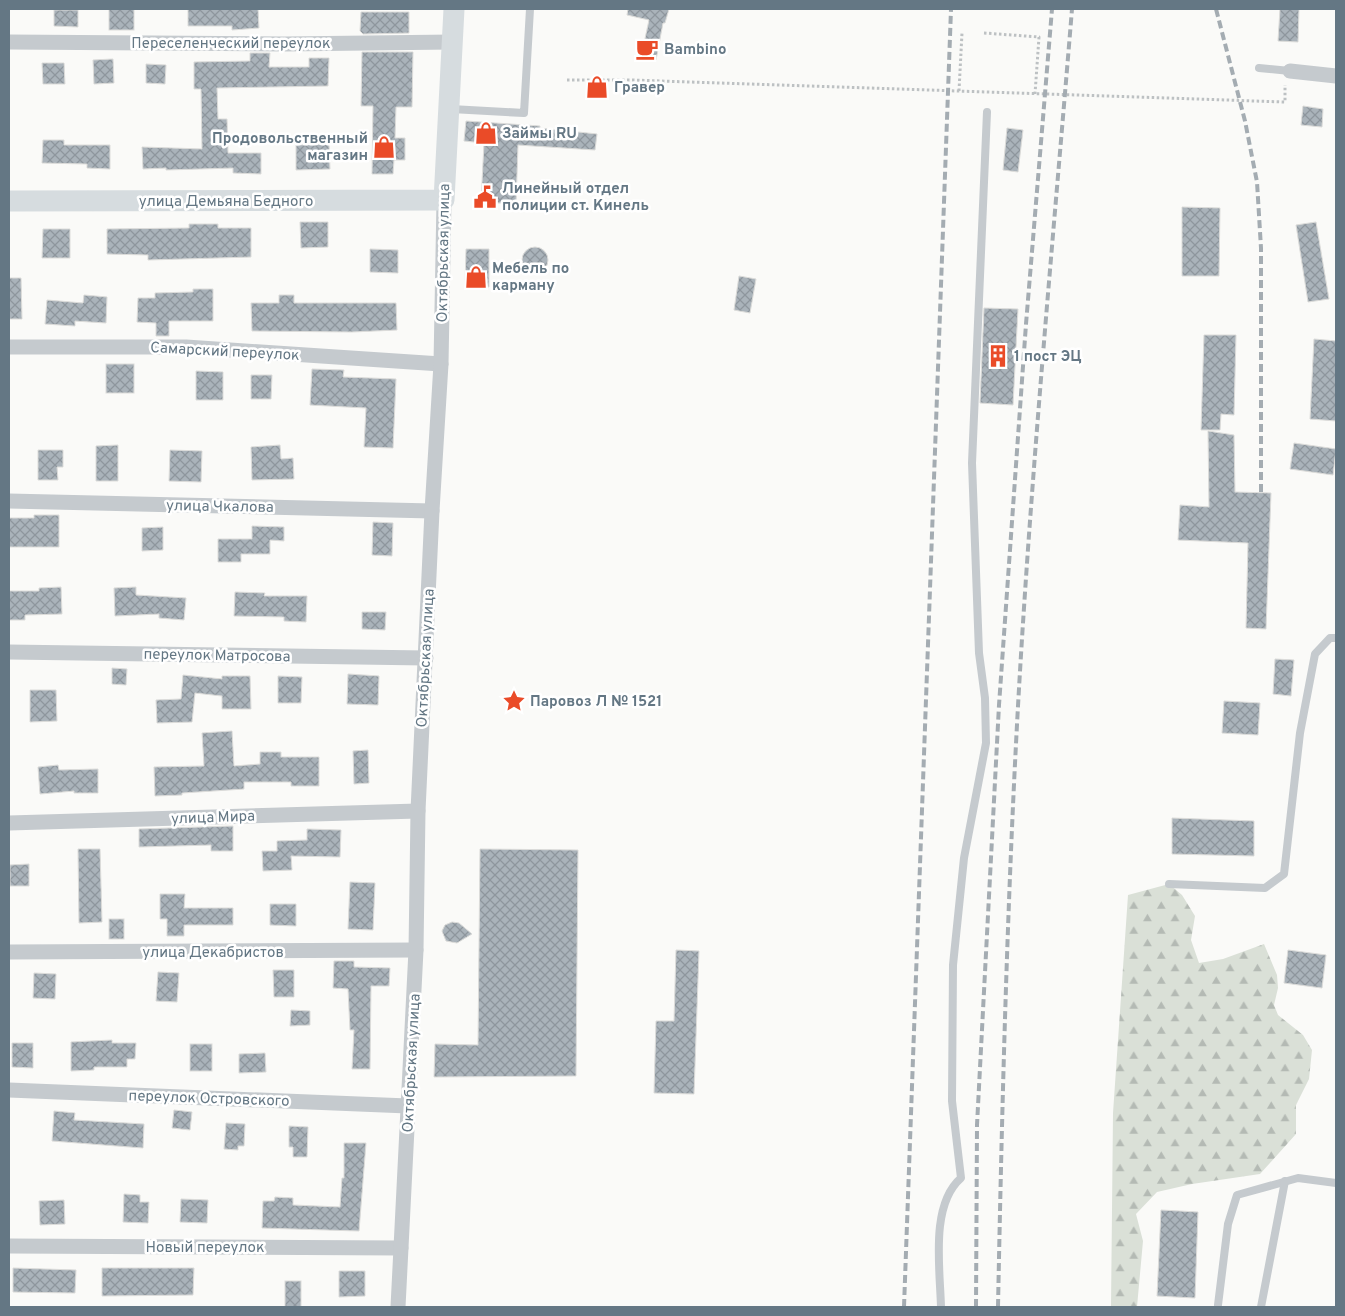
<svg xmlns="http://www.w3.org/2000/svg" width="1345" height="1316" font-family="Overpass,sans-serif">
<defs>
<pattern id="forest-firs" width="22" height="20" patternUnits="userSpaceOnUse" patternTransform="scale(1.25)"><rect width="22" height="20" fill="#dae0d7"/><path d="M5 1l3.5 6h-7zM16 11l3.5 6h-7z" fill="#b4bab4"/></pattern>
<pattern id="building-cross-hatch" width="8" height="8" patternUnits="userSpaceOnUse" patternTransform="scale(1.25)"><rect width="8" height="8" fill="#aab3ba"/><path d="M0 0l8 8M0 8l8-8" fill="none" stroke="#8e969d"/></pattern>
</defs>
<rect width="100%" height="100%" fill="#fafaf8"/>
<polygon fill="url(#forest-firs)" points="1169,884 1182,895 1195,916 1191,940 1199,963 1223,959 1264,944 1277,975 1278,988 1274,1005 1278,1015 1303,1035 1312,1050 1309,1079 1296,1105 1296,1134 1260,1174 1192,1184 1157,1192 1136,1214 1143,1241 1137,1307 1111,1307 1113,1113 1128,895"/>
<g fill="url(#building-cross-hatch)" stroke="#dcdcda">
<rect x="109" y="9" width="25" height="21"/>
<polygon points="188,9 258,9 259,28 232,30 232,26 188,26"/>
<polygon points="628,9 669,9 665,23 663,23 656,60 641,57 649,20 627,15"/>
<polygon points="1280,9 1299,9 1298,42 1278,41"/>
<polygon points="54,10 78,10 78,27 54,26"/>
<polygon points="361,12 409,12 409,33 363,34 360,31"/>
<polygon points="362,52 413,52 412,107 396,107 395,138 405,138 405,160 394,160 393,174 372,174 373,106 361,106"/>
<polygon points="250,53 270,53 269,67 309,67 309,58 329,58 328,86 217,88 218,119 227,119 228,153 261,153 261,174 233,173 233,168 166,170 166,168 143,169 142,147 202,149 201,89 194,89 194,62 250,61"/>
<polygon points="113,59 114,83 94,84 93,60"/>
<polygon points="42,63 64,63 65,84 43,84"/>
<polygon points="146,64 166,65 165,84 146,83"/>
<polygon points="1303,106 1323,109 1322,127 1301,125"/>
<polygon points="466,121 540,126 540,128 597,134 595,150 518,145 516,204 481,202 484,143 464,141"/>
<polygon points="1007,128 1023,130 1018,172 1003,170"/>
<polygon points="43,140 64,140 64,145 110,145 110,169 87,168 87,164 42,163"/>
<polygon points="329,144 330,169 296,170 296,145"/>
<polygon points="1182,207 1220,208 1219,276 1182,276"/>
<polygon points="300,222 328,222 328,247 301,248"/>
<polygon points="1316,222 1329,299 1308,302 1296,225"/>
<polygon points="189,224 218,224 218,228 251,228 251,257 148,260 148,255 107,254 107,229 189,228"/>
<polygon points="43,229 70,229 70,258 42,258"/>
<circle cx="535" cy="260" r="13"/>
<polygon points="370,249 398,250 398,273 370,272"/>
<polygon points="466,249 489,249 489,287 465,287"/>
<polygon points="739,276 756,279 750,313 734,310"/>
<polygon points="9,278 21,278 22,319 9,319"/>
<polygon points="193,289 213,289 213,321 169,321 169,336 156,336 156,323 137,322 138,298 155,298 155,293 193,292"/>
<polygon points="84,295 107,297 106,323 75,321 75,326 45,324 47,300 83,303"/>
<polygon points="279,295 294,295 294,303 396,303 397,330 352,332 252,331 251,303 279,303"/>
<polygon points="984,308 1018,309 1013,405 980,403"/>
<polygon points="1204,335 1236,335 1234,415 1221,414 1220,430 1201,430"/>
<polygon points="1314,339 1336,341 1336,421 1310,419"/>
<rect x="106" y="364" width="28" height="29"/>
<polygon points="312,369 344,370 343,377 396,379 393,448 364,447 366,408 310,405"/>
<polygon points="196,371 223,372 223,400 196,400"/>
<polygon points="251,375 272,375 271,399 251,399"/>
<polygon points="1208,431 1234,435 1235,492 1271,493 1266,629 1246,628 1248,543 1178,540 1180,505 1209,507"/>
<polygon points="1294,443 1336,449 1333,475 1290,469"/>
<polygon points="118,445 118,481 96,481 96,446"/>
<polygon points="280,445 281,459 293,458 294,479 252,480 251,447"/>
<polygon points="38,450 63,450 63,467 57,467 58,480 38,480"/>
<polygon points="170,450 202,451 201,482 169,481"/>
<polygon points="34,515 59,515 59,547 9,547 9,518 34,518"/>
<polygon points="373,522 393,523 392,556 372,555"/>
<polygon points="252,526 284,527 284,541 270,540 270,554 241,554 241,562 218,562 218,539 252,539"/>
<polygon points="163,527 163,550 142,551 142,528"/>
<polygon points="61,587 62,614 25,615 25,620 9,620 9,591 39,591 39,588"/>
<polygon points="136,587 136,595 186,598 184,620 159,618 159,614 115,616 114,588"/>
<polygon points="235,592 265,593 264,596 307,596 306,622 284,621 284,617 234,616"/>
<polygon points="362,612 386,612 385,630 362,629"/>
<polygon points="1275,659 1294,660 1291,696 1273,694"/>
<polygon points="112,668 127,669 126,685 112,684"/>
<polygon points="348,674 379,676 378,705 347,704"/>
<polygon points="183,675 222,679 222,676 250,676 251,709 222,709 222,696 195,693 192,722 157,723 156,700 181,699"/>
<polygon points="278,676 302,677 301,703 278,703"/>
<polygon points="30,690 56,690 57,721 30,722"/>
<polygon points="1224,701 1260,703 1258,735 1222,733"/>
<polygon points="232,731 234,766 260,764 260,752 281,752 281,757 319,757 319,786 291,786 291,782 244,782 244,789 182,793 182,795 155,796 154,767 204,766 202,733"/>
<polygon points="368,750 369,783 354,784 353,751"/>
<polygon points="58,765 59,770 98,769 98,793 74,793 74,791 40,794 38,767"/>
<polygon points="1172,818 1254,821 1254,856 1172,854"/>
<polygon points="233,826 233,851 211,851 211,845 139,847 139,829"/>
<polygon points="307,829 341,830 340,857 291,856 292,870 263,871 262,851 277,851 277,841 307,840"/>
<polygon points="78,849 100,849 102,922 79,923"/>
<polygon points="480,849 578,850 576,1076 434,1077 435,1044 478,1045"/>
<polygon points="29,864 29,886 10,886 10,865"/>
<polygon points="350,882 375,883 373,930 348,929"/>
<polygon points="160,894 185,894 184,908 233,908 233,925 184,925 184,936 167,936 167,919 160,919"/>
<polygon points="270,904 296,904 296,926 270,925"/>
<rect x="109" y="919" width="15" height="20"/>
<polygon points="452,922 459,923 472,934 457,943 446,941 442,931 445,925"/>
<polygon points="676,950 699,951 694,1094 654,1093 656,1021 674,1021"/>
<polygon points="1288,950 1326,955 1322,988 1284,983"/>
<polygon points="334,961 354,961 354,967 390,968 389,986 371,986 370,1069 352,1069 354,1030 350,1030 348,989 333,988"/>
<polygon points="273,970 294,970 294,997 274,997"/>
<polygon points="158,972 179,973 177,1002 156,1001"/>
<polygon points="34,973 56,974 55,999 33,998"/>
<polygon points="291,1010 310,1011 310,1025 290,1026"/>
<polygon points="112,1040 112,1043 136,1043 135,1059 127,1059 127,1067 94,1067 94,1070 71,1071 71,1042"/>
<polygon points="12,1043 33,1043 33,1068 12,1067"/>
<rect x="190" y="1044" width="22" height="27"/>
<polygon points="265,1053 266,1072 239,1073 239,1054"/>
<polygon points="174,1110 192,1112 190,1130 172,1128"/>
<polygon points="54,1111 75,1113 74,1120 144,1124 143,1148 52,1141"/>
<polygon points="226,1123 245,1124 244,1146 238,1146 238,1150 224,1149"/>
<polygon points="289,1126 308,1127 307,1157 293,1157 293,1147 289,1147"/>
<polygon points="344,1143 366,1143 359,1231 262,1228 263,1201 274,1201 275,1197 293,1198 293,1205 340,1207 342,1178 344,1178"/>
<polygon points="124,1194 140,1195 140,1202 149,1202 148,1223 123,1222"/>
<polygon points="181,1199 208,1200 207,1223 180,1222"/>
<polygon points="64,1200 65,1224 40,1225 39,1201"/>
<polygon points="1161,1210 1198,1212 1195,1298 1157,1296"/>
<polygon points="13,1268 76,1270 75,1293 13,1292"/>
<polygon points="102,1268 194,1268 193,1295 102,1296"/>
<polygon points="339,1271 365,1271 365,1296 339,1297"/>
<rect x="285" y="1281" width="16" height="26"/>
</g>
<g fill="none" stroke-linecap="round" stroke-linejoin="round">
<g stroke="#bdc1c3" stroke-width="3" stroke-dasharray="2.5 2.5" stroke-linecap="butt">
<polyline points="984,33 1039,37 1035,94"/>
<polyline points="567,80 631,80 1285,102 1285,85"/>
<polyline points="959,91 962,33"/>
</g>
<g stroke="#c5cace" stroke-width="8">
<polyline points="1259,68 1290,71"/>
<polyline points="451,109 524,113 530,9"/>
<polyline points="1169,884 1265,888 1284,874 1300,733 1315,654 1330,638 1336,638"/>
<polyline points="1218,1305 1228,1224 1237,1195 1298,1178 1336,1183"/>
<path d="M941,1307C940,1268 930,1205 961,1178L952,1101L953,965L964,858L986,743L985,698L979,653L972,463L987,112"/>
<polyline points="1261,1307 1285,1181"/>
</g>
<g stroke="#c5cace" stroke-width="15">
<polyline points="9,42 284,44 453,42"/>
<polyline points="1290,71 1336,76"/>
<polyline points="9,347 186,347 441,364"/>
<polyline points="9,501 432,511"/>
<polyline points="9,652 426,658"/>
<polyline points="9,823 418,811"/>
<polyline points="9,952 416,950"/>
<polyline points="9,1090 408,1106"/>
<polyline points="9,1246 401,1248"/>
<polyline points="398,1307 416,950 418,811 432,511 441,364 444,200"/>
</g>
<polyline stroke="#d6dcdf" stroke-width="21" points="9,201 444,200 454,9"/>
<g stroke="#a4acb2" stroke-width="4" stroke-dasharray="8 4" stroke-linecap="butt">
<polyline points="1216,9 1245,121 1257,182 1261,248 1261,493"/>
<polyline points="904,1307 951,9"/>
<polyline points="976,1307 977,1125 999,705 1026,324 1052,9"/>
<path d="M998,1307C1002,1107 1007,906 1018,706C1031,473 1053,241 1072,9"/>
</g>
</g>
<defs>
<symbol id="cafe-bare" viewBox="-9 -9 18 18"><path d="M-5.5-4.5H6V0H3Q3 3.5 0 3.5H-2.5Q-5.5 3.5-5.5 0ZM3-3.2v2h1.7v-2ZM-6 4.5H4V6H-6Z" fill="#ea4b28" stroke="#fff" stroke-width="2.5" paint-order="stroke"/></symbol>
<symbol id="shop-bare" viewBox="-9 -9 18 18"><path d="M-5-2.5h2.3a2.7 3.5 0 0 1 5.4 0H5L5.5 6h-11ZM-1.5-2.5h3a1.5 2.3 0 0 0-3 0Z" fill="#ea4b28" stroke="#fff" stroke-width="2.5" paint-order="stroke"/></symbol>
<symbol id="civic-bare" viewBox="-9 -9 18 18"><path d="M-.6-6.5H3V-4.5H.6V-3L4-1V1h2V6H-6V1h2V-1L-.6-3ZM-1.2 2.5V6h2.4V2.5Z" fill="#ea4b28" stroke="#fff" stroke-width="2.5" paint-order="stroke"/></symbol>
<symbol id="building-bare" viewBox="-9 -9 18 18"><path d="M-4-6H4V6H1V3H-1V6H-4ZM-2.5-4.3h1.7v1.8h-1.7ZM.8-4.3h1.7v1.8H.8ZM-2.5-1h1.7V.8h-1.7ZM.8-1h1.7V.8H.8Z" fill="#ea4b28" stroke="#fff" stroke-width="2.5" paint-order="stroke"/></symbol>
<symbol id="sight-bare" viewBox="-9 -9 18 18"><path d="M0-6L1.8-2.2L6-1.7L2.9 1.2L3.7 5.4L0 3.3L-3.7 5.4L-2.9 1.2L-6-1.7L-1.8-2.2Z" fill="#ea4b28" stroke="#fff" stroke-width="2.5" paint-order="stroke"/></symbol>
</defs>
<g fill-rule="evenodd">
<use href="#cafe-bare" x="631" y="33" width="32" height="32"/>
<use href="#shop-bare" x="581" y="71" width="32" height="32"/>
<use href="#shop-bare" x="470" y="117" width="32" height="32"/>
<use href="#shop-bare" x="368" y="131" width="32" height="32"/>
<use href="#civic-bare" x="469" y="181" width="32" height="32"/>
<use href="#shop-bare" x="460" y="261" width="32" height="32"/>
<use href="#building-bare" x="982" y="340" width="32" height="32"/>
<use href="#sight-bare" x="498" y="685" width="32" height="32"/>
</g>
<g text-anchor="middle" stroke-width="5" stroke-linejoin="round" paint-order="stroke">
<g font-size="15" fill="#647784" stroke="#fff">
<text x="231" y="48">Переселенческий переулок</text>
<text x="226" y="206">улица Демьяна Бедного</text>
<text transform="translate(443 253) rotate(-89)" y="5">Октябрьская улица</text>
<text transform="translate(225 351) rotate(3)" y="5">Самарский переулок</text>
<text transform="translate(220 506) rotate(1)" y="5">улица Чкалова</text>
<text transform="translate(217 655) rotate(1)" y="5">переулок Матросова</text>
<text transform="translate(425 658) rotate(-87)" y="5">Октябрьская улица</text>
<text transform="translate(213 817) rotate(-2)" y="5">улица Мира</text>
<text x="213" y="957">улица Декабристов</text>
<text transform="translate(411 1063) rotate(-87)" y="5">Октябрьская улица</text>
<text transform="translate(209 1098) rotate(2)" y="5">переулок Островского</text>
<text x="205" y="1252">Новый переулок</text>
</g>
<g font-size="15" font-weight="bold" fill="#647784" stroke="#fff" text-anchor="start">
<text x="664" y="54">Bambino</text>
<text x="614" y="92">Гравер</text>
<text x="502" y="138">Займы RU</text>
<text x="368" y="143" text-anchor="end">Продовольственный<tspan x="368" dy="17">магазин</tspan></text>
<text x="502" y="193">Линейный отдел<tspan x="502" dy="17">полиции ст. Кинель</tspan></text>
<text x="492" y="273">Мебель по<tspan x="492" dy="17">карману</tspan></text>
<text x="1014" y="361">1 пост ЭЦ</text>
<text x="530" y="706">Паровоз Л № 1521</text>
</g>
</g>
<rect width="1345" height="1316" fill="none" stroke="#647784" stroke-width="20"/>
</svg>
